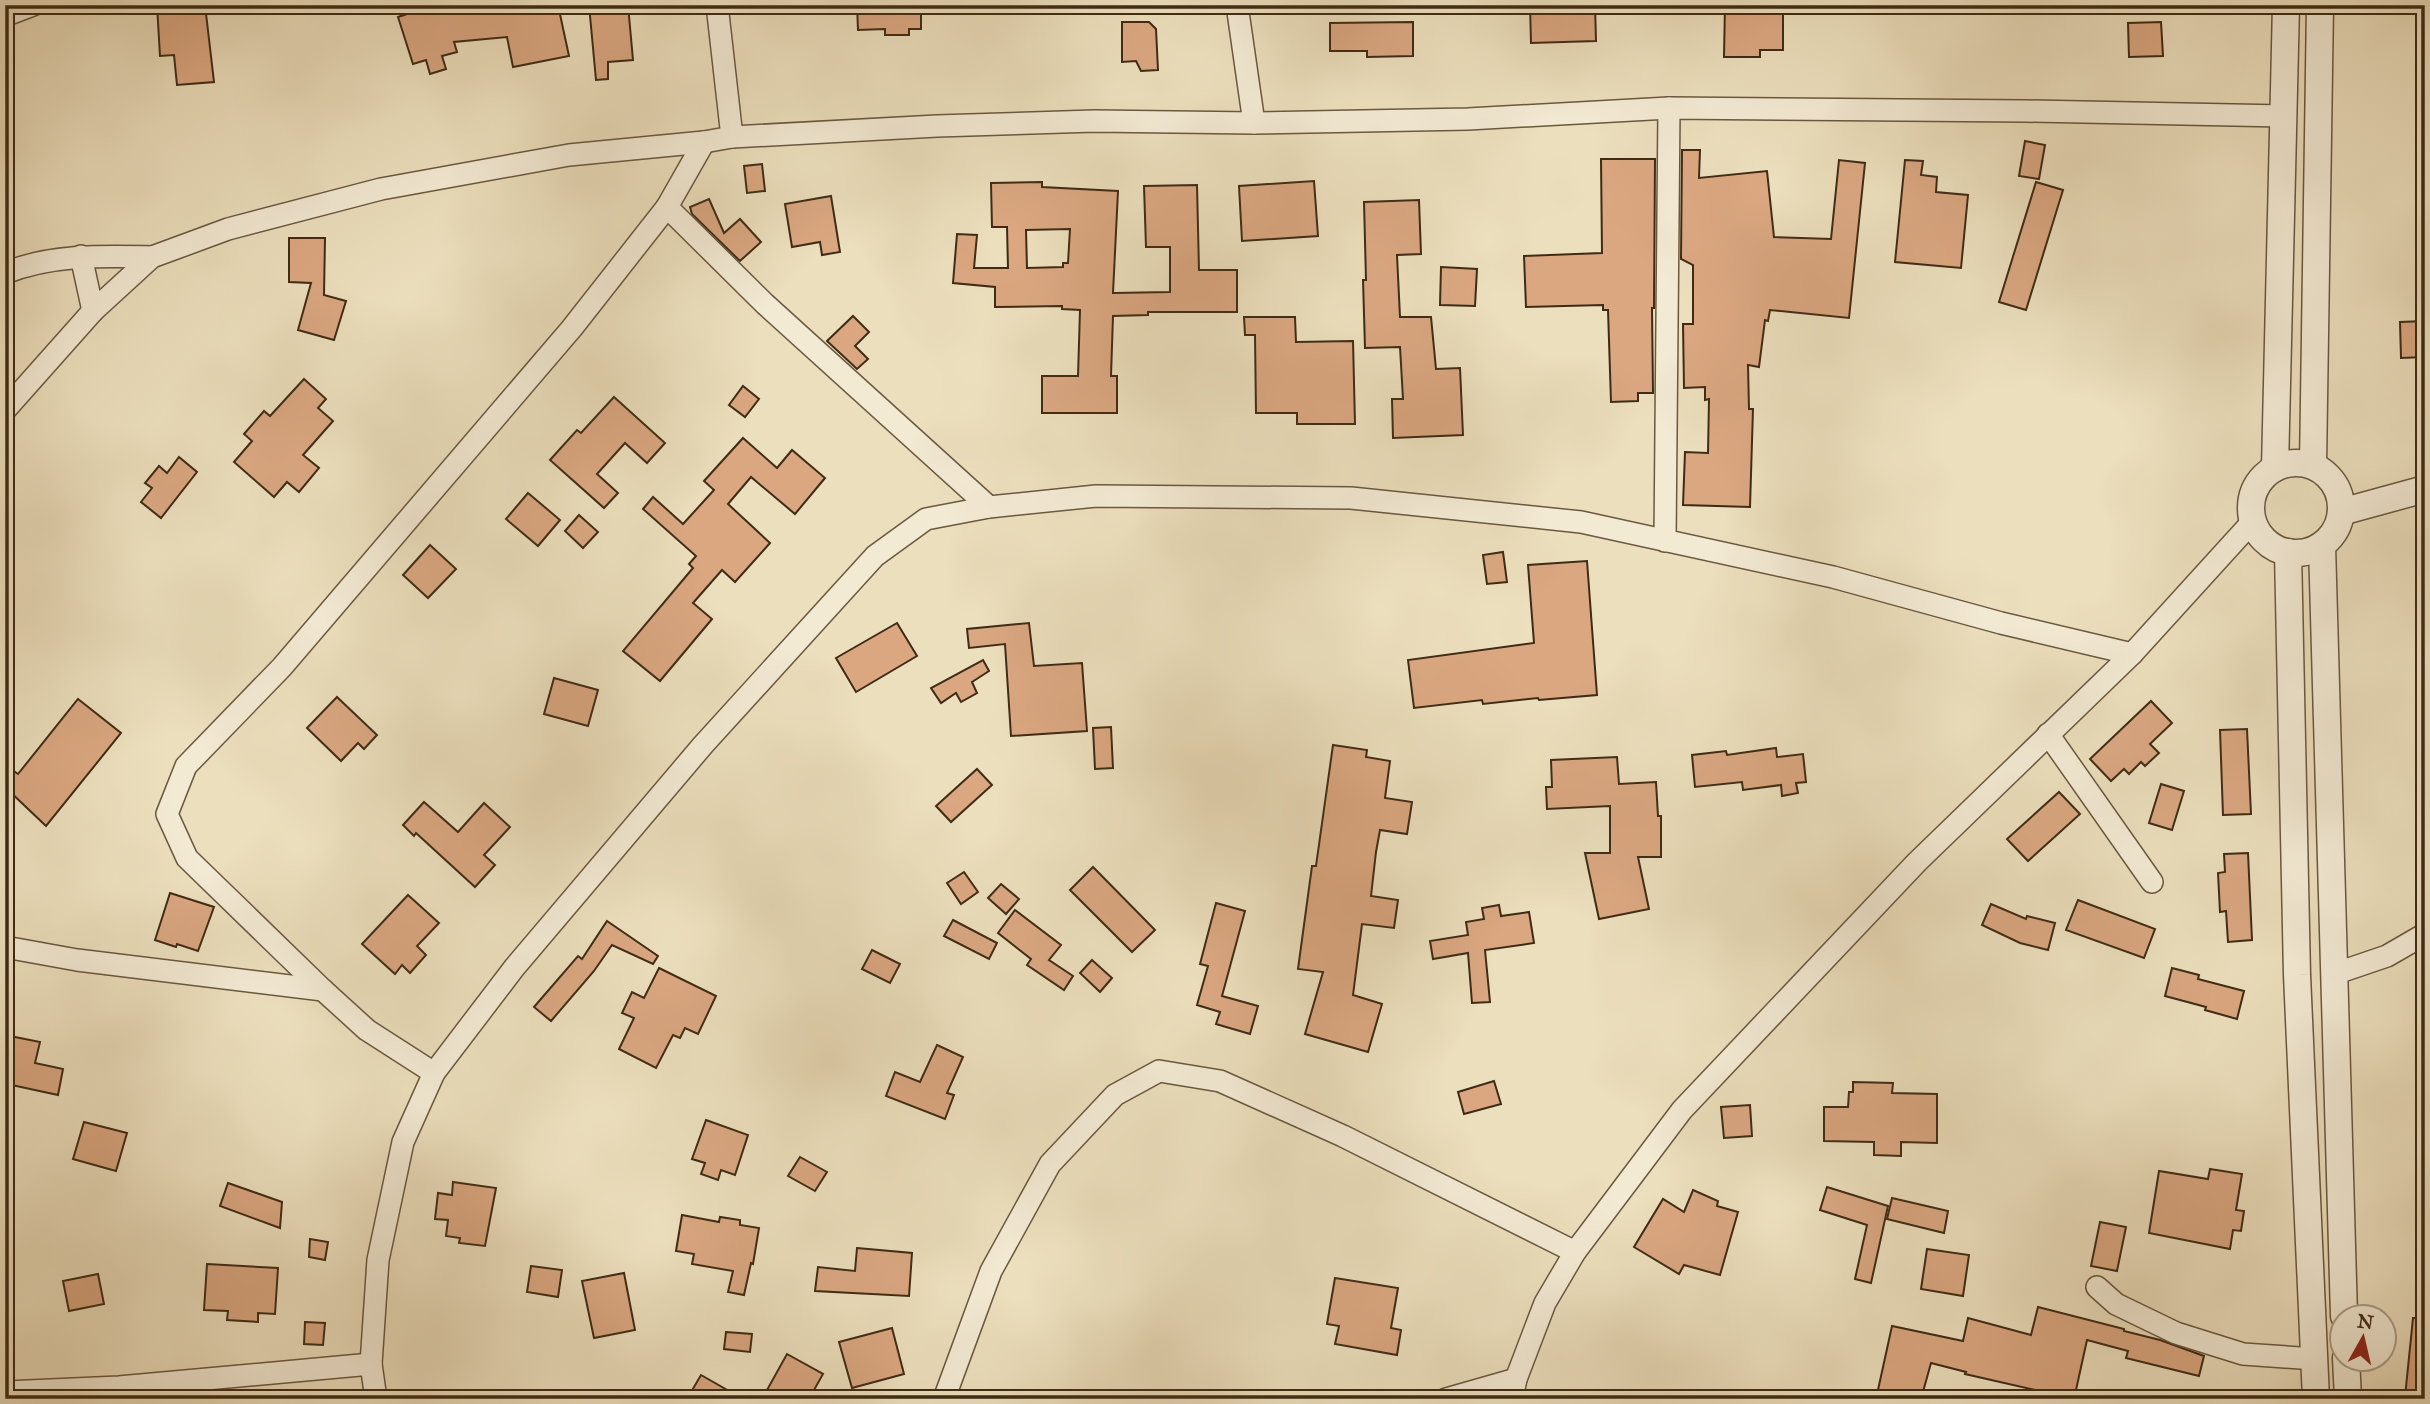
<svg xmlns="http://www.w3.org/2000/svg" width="2430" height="1404" font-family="'IM FELL Great Primer',serif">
<rect width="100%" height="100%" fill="#ecdfbd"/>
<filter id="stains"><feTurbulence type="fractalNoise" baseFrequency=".00286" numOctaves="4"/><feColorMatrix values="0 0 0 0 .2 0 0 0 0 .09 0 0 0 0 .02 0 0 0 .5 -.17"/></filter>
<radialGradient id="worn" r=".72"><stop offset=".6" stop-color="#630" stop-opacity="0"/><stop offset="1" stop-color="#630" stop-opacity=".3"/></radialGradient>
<g fill="#daa781" stroke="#3f2b15" stroke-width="2" fill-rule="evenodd">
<polygon points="157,5 205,5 214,82 177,85 174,55 160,56"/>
<polygon points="435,5 558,5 569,56 513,67 507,37 454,42 457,52 442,56 446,69 430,74 426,60 413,64 398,17"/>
<polygon points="589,5 628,5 633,60 608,62 608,79 596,80"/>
<polygon points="857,5 921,5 921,29 909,29 909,35 885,35 885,29 858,30"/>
<polygon points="1530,5 1595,5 1596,41 1531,43"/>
<polygon points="1725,5 1783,5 1783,50 1760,50 1760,57 1724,57"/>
<polygon points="1122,22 1149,22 1156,29 1158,70 1141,71 1136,61 1122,62"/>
<polygon points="1413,22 1413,56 1367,57 1367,51 1330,51 1330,23"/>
<polygon points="2161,22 2163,56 2129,57 2128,23"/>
<polygon points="2025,141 2045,145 2039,179 2019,176"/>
<polygon points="1682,150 1700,150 1699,178 1767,171 1774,237 1831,239 1839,160 1865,163 1849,318 1770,310 1768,321 1765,320 1759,367 1748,365 1749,409 1753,409 1750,507 1683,505 1685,452 1708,453 1709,399 1705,400 1705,387 1684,388 1683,324 1693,324 1693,265 1681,259"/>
<polygon points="1601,159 1655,159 1654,308 1652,308 1653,393 1638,393 1638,401 1611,402 1608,310 1603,310 1603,305 1526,307 1524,256 1602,253"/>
<polygon points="1905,160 1923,161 1921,175 1937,177 1936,192 1968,195 1961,268 1895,262"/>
<polygon points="762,164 765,191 747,193 744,166"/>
<polygon points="1314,181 1318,236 1242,241 1239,186"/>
<path d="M1042,182V187L1118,191L1113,293L1170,292V247H1146L1144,186L1197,185L1199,270H1237V312H1148V315L1113,316L1111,376H1117V413H1042V376H1078L1080,310L1062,309V306L995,307V287L953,283L957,234L977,235L974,268H1008L1007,227H992L991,183ZM1070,229L1068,263H1063V267L1027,268L1026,230Z"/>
<polygon points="2036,182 2063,190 2026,310 1999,302"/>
<polygon points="831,196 840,252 822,255 820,242 792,247 785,204"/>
<polygon points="709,199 724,233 740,219 761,242 740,261 692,214 690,207"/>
<polygon points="1419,200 1421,254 1397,255 1400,317 1431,317 1436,369 1460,368 1463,435 1393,438 1392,399 1403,399 1400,347 1365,348 1363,280 1366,280 1364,202"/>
<polygon points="289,238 325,238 324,295 346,301 334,340 298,330 311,283 289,282"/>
<polygon points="1441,267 1477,269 1475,306 1440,305"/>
<polygon points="853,316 869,332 855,346 868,359 857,369 827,341"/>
<polygon points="1244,317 1295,317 1296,342 1353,341 1355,424 1297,424 1297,413 1256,413 1255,335 1245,335"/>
<polygon points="2425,321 2425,357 2401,358 2400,322"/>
<polygon points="304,379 326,399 318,408 333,421 303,455 319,468 299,492 287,482 274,497 234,462 252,441 244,434 264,411 270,416"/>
<polygon points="743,386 759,399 745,417 729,405"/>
<polygon points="614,397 665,443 647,463 625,443 597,474 618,493 604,508 550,460 577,430 581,433"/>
<polygon points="743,438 777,468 792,450 825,478 795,514 751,477 728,504 770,543 735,582 722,570 693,603 712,619 660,681 623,651 693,568 689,564 696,556 643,509 653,497 683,524 714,490 704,481"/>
<polygon points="179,457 197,472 161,518 141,502 152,488 145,483 159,466 167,473"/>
<polygon points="528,493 560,520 538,546 506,519"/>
<polygon points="579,515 598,532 583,548 565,531"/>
<polygon points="430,545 456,569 428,598 403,575"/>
<polygon points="1503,552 1507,582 1487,584 1483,555"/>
<polygon points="1587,561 1597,695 1539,700 1538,698 1483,704 1482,700 1414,708 1408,660 1534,643 1528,565"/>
<polygon points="897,623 917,656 856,692 836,658"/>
<polygon points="1029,623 1034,666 1082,663 1087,731 1011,736 1005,644 969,648 967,629"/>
<polygon points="983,660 989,671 972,682 977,693 961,702 956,693 941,703 931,688"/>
<polygon points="554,678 598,690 588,726 544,714"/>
<polygon points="337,697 377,735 364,749 358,743 341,761 307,728"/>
<polygon points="78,699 121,733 46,826 5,787 5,765 18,774"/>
<polygon points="2151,701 2172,723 2150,744 2159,753 2145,766 2141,762 2129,774 2124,769 2111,781 2090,759"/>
<polygon points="1111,727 1113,768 1095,769 1093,728"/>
<polygon points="2247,729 2251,814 2223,815 2220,730"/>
<polygon points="1333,745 1367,750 1366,757 1390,761 1385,798 1412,802 1407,834 1380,830 1376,852 1371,896 1398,900 1394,928 1362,924 1353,995 1382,1004 1368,1052 1305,1034 1323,972 1298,969 1312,866 1316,866"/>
<polygon points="1776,748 1777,757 1803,754 1806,782 1796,783 1798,793 1782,796 1781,785 1743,790 1742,782 1695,787 1692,755 1726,751 1727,755"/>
<polygon points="1617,757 1619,784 1656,782 1658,816 1661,816 1661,857 1638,857 1649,909 1599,919 1585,853 1610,853 1610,806 1547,809 1546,787 1552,787 1551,760"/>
<polygon points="977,769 992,785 951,822 936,806"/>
<polygon points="2161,784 2184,791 2172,830 2149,823"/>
<polygon points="2059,792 2080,814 2028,861 2007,839"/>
<polygon points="424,802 458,832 484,803 510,827 484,855 495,865 475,887 416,833 414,836 403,825"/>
<polygon points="2248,853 2252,940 2228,942 2226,911 2220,912 2218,873 2225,872 2224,854"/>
<polygon points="1093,867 1155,930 1132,952 1070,890"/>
<polygon points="964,872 978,892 961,904 947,883"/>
<polygon points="1001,884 1019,899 1006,914 988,898"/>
<polygon points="170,893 214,907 198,951 177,944 176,947 155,940"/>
<polygon points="408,895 439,923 417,946 426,955 410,973 402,965 395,974 362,944"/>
<polygon points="2078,900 2155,929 2144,958 2066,930"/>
<polygon points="1216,903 1245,911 1222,996 1258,1006 1250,1034 1216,1024 1220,1012 1197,1005 1208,966 1200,964"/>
<polygon points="1991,904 2026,919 2027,916 2055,923 2048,950 2020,943 1982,925"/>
<polygon points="1499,905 1501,916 1529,912 1534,943 1485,950 1490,1002 1472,1003 1468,953 1433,959 1430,941 1468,935 1466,922 1484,919 1482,908"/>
<polygon points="1015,910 1061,945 1049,960 1073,976 1064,990 1027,965 1031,959 998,933"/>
<polygon points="953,920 997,943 989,959 944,936"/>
<polygon points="607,921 658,956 653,964 612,945 594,971 551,1021 534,1007 578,956 582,959"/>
<polygon points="872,950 900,964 890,983 862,969"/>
<polygon points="1092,960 1112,978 1100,992 1080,973"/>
<polygon points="659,968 716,996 698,1034 685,1028 680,1038 673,1035 656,1068 619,1049 634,1018 622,1013 632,992 644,998"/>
<polygon points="2172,968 2199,975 2198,979 2244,991 2237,1019 2205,1010 2206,1007 2165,996"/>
<polygon points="5,1035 40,1042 35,1063 63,1069 58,1095 7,1084 13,1056 5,1054"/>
<polygon points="937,1045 963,1057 947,1093 954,1095 945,1119 886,1096 895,1072 920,1082"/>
<polygon points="1494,1081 1501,1104 1464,1114 1458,1092"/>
<polygon points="1853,1082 1893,1083 1892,1093 1937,1094 1937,1143 1901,1142 1901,1156 1874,1155 1874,1142 1824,1141 1824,1107 1848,1107 1849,1092 1853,1092"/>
<polygon points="1750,1105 1752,1136 1724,1138 1721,1107"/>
<polygon points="706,1120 748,1135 735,1175 721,1170 718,1180 701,1174 705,1163 692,1159"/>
<polygon points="84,1122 127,1133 116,1171 73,1159"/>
<polygon points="800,1157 827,1172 815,1191 788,1176"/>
<polygon points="2210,1169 2242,1174 2236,1210 2244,1211 2241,1231 2233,1230 2230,1249 2149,1233 2159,1171 2208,1179"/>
<polygon points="453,1182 496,1188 485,1246 459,1243 460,1238 446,1236 448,1220 435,1219 438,1193 452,1195"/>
<polygon points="228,1183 282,1202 280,1228 220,1206"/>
<polygon points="1827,1187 1888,1206 1871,1283 1855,1279 1867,1225 1820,1210"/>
<polygon points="1693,1190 1718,1201 1717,1206 1738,1212 1720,1275 1684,1265 1679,1274 1634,1247 1663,1199 1684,1212"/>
<polygon points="1892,1198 1948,1211 1944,1233 1887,1219"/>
<polygon points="682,1215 719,1222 720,1217 740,1220 740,1225 759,1228 753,1264 751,1263 744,1295 728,1292 733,1271 692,1264 694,1254 676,1251"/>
<polygon points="2100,1222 2126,1227 2117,1271 2091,1266"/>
<polygon points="310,1239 328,1242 325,1260 309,1257"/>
<polygon points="857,1248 912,1253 909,1296 815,1291 818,1267 855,1271"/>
<polygon points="1927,1249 1969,1255 1963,1296 1921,1289"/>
<polygon points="207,1264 278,1268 275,1314 258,1313 258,1322 227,1320 228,1311 204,1310"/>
<polygon points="531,1266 562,1270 558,1297 527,1292"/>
<polygon points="624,1273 635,1330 594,1338 582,1281"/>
<polygon points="98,1274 104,1304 69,1311 63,1281"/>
<polygon points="1335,1278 1398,1288 1391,1328 1401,1330 1397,1355 1335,1344 1339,1326 1327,1324"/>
<polygon points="2038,1307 2124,1329 2124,1331 2160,1340 2204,1356 2199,1376 2126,1358 2128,1351 2087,1340 2074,1399 1965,1374 1966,1372 1931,1363 1921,1399 1876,1399 1892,1326 1963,1341 1968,1318 2031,1335"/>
<polygon points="2413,1318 2425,1318 2425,1399 2405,1397"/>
<polygon points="305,1322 325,1323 323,1345 304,1344"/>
<polygon points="892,1328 904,1374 852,1388 839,1342"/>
<polygon points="726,1332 752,1334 750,1352 724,1349"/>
<polygon points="787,1354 823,1374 809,1399 762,1399"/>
<polygon points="701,1375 743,1399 687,1399"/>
</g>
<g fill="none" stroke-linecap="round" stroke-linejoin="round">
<defs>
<g id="minor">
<polyline points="717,5 732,137"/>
<polyline points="1237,5 1254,123"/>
<polyline points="5,13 12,13 33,5"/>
<polyline points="667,207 765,304 989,507"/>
<polyline points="81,256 93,311"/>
<path d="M5,273C52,254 103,256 152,257"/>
<polyline points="5,410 93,311 152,257 228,229 381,189 569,155 704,142 732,137 937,126 1094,121 1254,123 1468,119 1669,108 2026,111 2284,116"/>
<polyline points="1665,541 1669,108"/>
<polyline points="2048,734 2152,882"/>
<polyline points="5,947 77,960 323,990"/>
<polyline points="2334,974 2387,956 2425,934"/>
<polyline points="434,1073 367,1030 323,990 187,858 167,814 186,766 282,667 572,328 667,207 704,142"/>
<polyline points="2097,1287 2116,1304 2176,1333 2243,1354 2315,1359"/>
<polyline points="5,1392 119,1387 371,1364"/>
<polyline points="376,1399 371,1364 378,1260 403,1142 434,1073 514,968 703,745 875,556 926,519 989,507 1096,496 1351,498 1581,522 1833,577 2001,623 2132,654"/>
<polyline points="944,1399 991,1271 1050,1164 1115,1095 1159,1071 1220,1081 1343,1136 1575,1252"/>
<polyline points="1446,1399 1516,1379"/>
<polyline points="1512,1399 1516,1379 1545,1303 1575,1252 1682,1110 1917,862 2132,654 2253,521"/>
</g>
<g id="tertiary">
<circle cx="2296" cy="508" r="45"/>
<polyline points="2313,466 2320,5"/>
<polyline points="2275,468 2286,5"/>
<polyline points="2341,512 2425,489"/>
<polyline points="2322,545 2344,1316"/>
<polyline points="2288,552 2297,975 2316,1399"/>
<polyline points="2346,1358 2348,1399"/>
</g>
</defs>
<use href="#minor" stroke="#6a583f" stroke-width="24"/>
<use href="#tertiary" stroke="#6a583f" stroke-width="29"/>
<use href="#minor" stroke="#f3ead4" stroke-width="21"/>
<use href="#tertiary" stroke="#f3ead4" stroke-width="26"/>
</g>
<rect width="2430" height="1404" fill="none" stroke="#ecdfbd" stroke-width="28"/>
<rect x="7" y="7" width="2416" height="1390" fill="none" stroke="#3f2b15" stroke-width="3.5"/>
<rect x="14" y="14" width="2402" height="1376" fill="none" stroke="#3f2b15" stroke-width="2"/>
<g transform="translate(2363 1338) rotate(8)"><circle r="33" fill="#f3ead4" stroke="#ab9e88" stroke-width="2"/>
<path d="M0-5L12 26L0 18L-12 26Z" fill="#8f2418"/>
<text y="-10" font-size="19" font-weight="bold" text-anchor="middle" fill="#3f2b15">N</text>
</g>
<rect width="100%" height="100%" filter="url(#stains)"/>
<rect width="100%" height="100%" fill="url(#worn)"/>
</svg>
